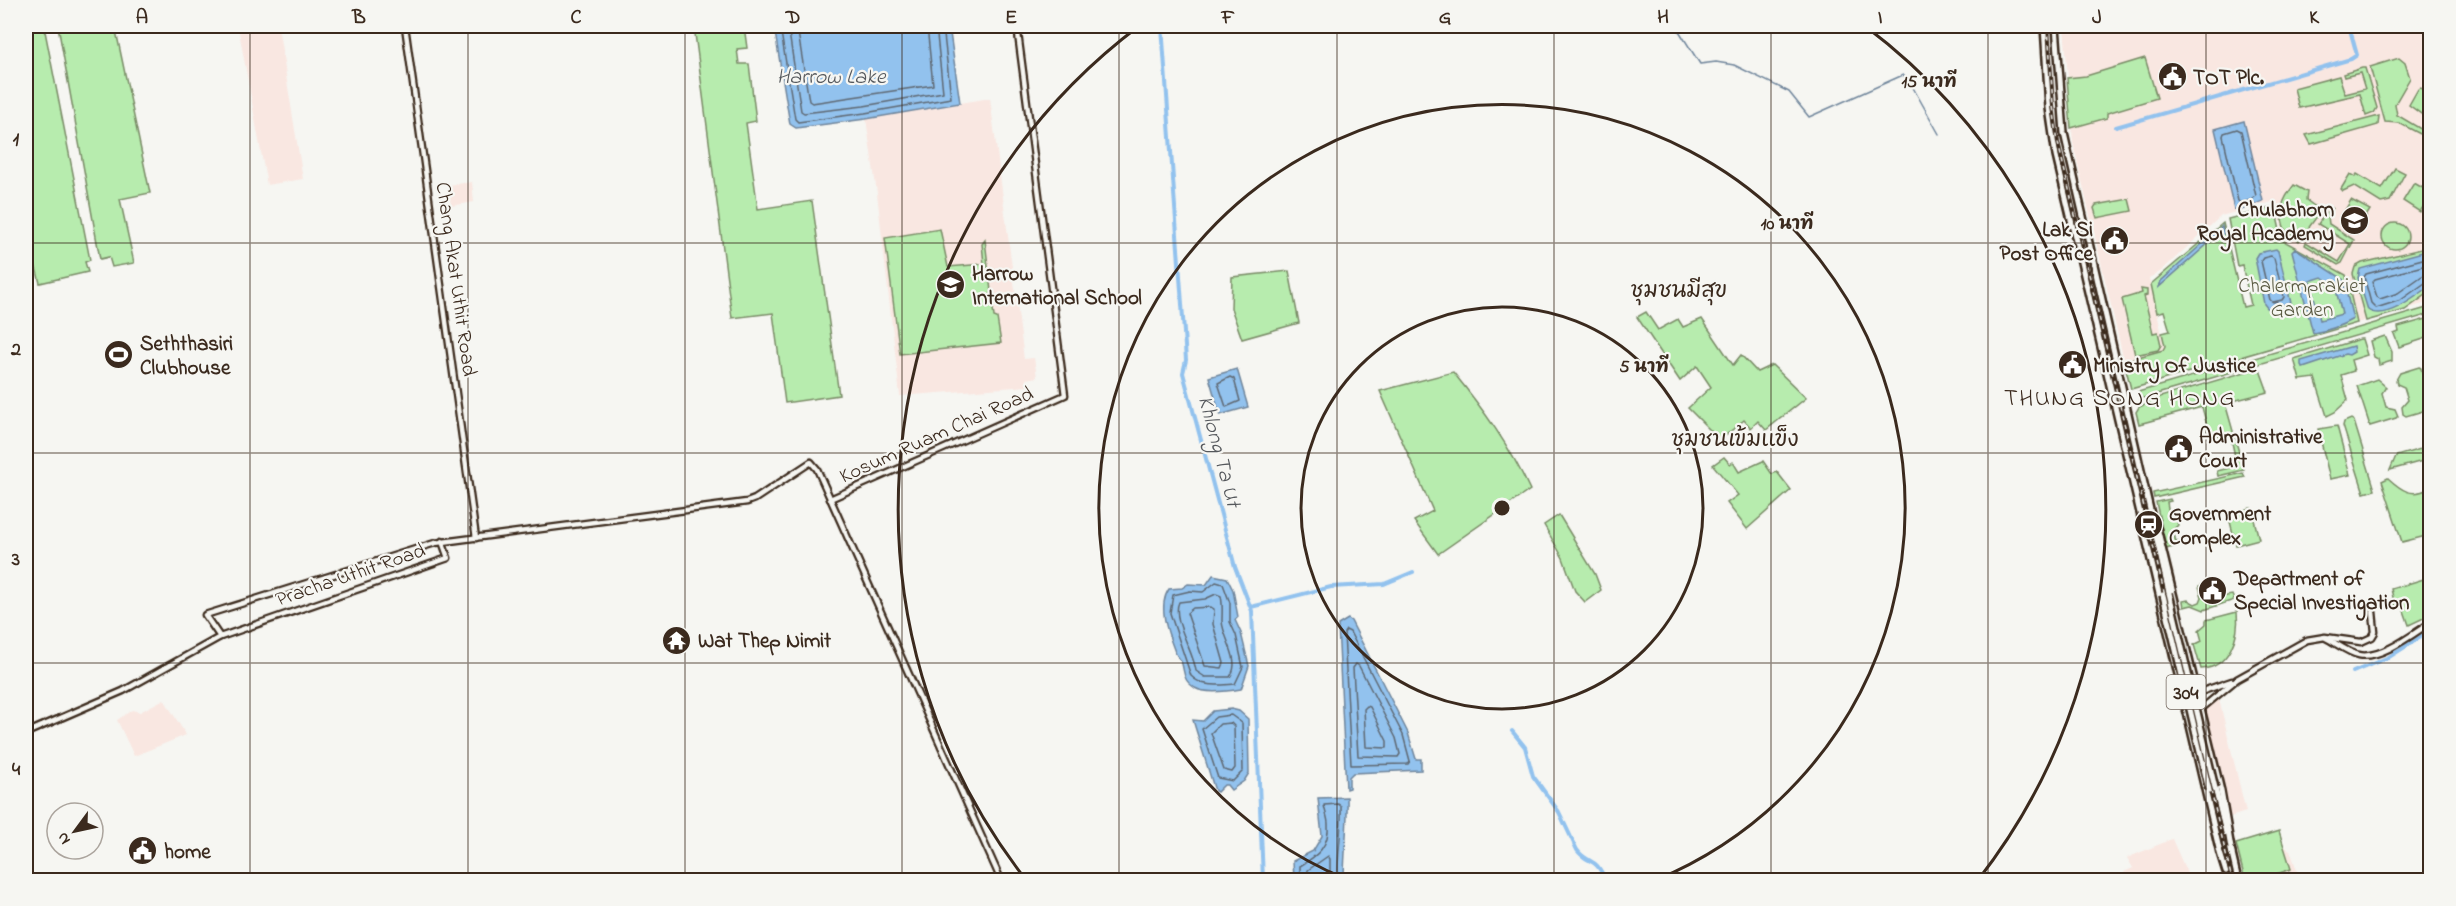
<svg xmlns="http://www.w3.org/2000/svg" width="2456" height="906" font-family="'Indie Flower','Playpen Sans Thai',sans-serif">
<rect width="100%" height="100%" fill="#f6f6f2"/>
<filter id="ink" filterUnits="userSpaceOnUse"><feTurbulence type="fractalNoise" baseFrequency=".0167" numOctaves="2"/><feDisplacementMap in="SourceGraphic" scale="12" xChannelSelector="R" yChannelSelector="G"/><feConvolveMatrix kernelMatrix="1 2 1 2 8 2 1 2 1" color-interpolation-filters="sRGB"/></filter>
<g filter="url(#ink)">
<g fill="#f9e7e1">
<polygon points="238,26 278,26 303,179 267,185"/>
<polygon points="2064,26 2430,26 2430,302 2357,323 2346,275 2285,240 2276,201 2221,216 2160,272 2149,278 2165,348 2161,352 2124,361 2073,143"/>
<polygon points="990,98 1024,359 1034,358 1037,377 1026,379 1028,386 900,396 877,193 866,119"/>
<polygon points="472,182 474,202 451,206 448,185"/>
<polygon points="164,699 186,735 134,756 117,720 132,710 140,712"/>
<polygon points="2219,699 2246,812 2230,817 2205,710"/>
<polygon points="2279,831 2285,847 2290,850 2300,879 2245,880 2234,845"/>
<polygon points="2172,839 2187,873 2175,879 2176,880 2128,880 2124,872 2133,868 2127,858"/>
</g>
<g fill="#b7ecae" stroke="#798b66" stroke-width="1.5">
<polygon points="26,26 44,26 90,260 85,262 88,272 40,283 26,230"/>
<polygon points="58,26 115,26 150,193 120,199 134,263 112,267 109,257 100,259"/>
<polygon points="694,26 744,26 747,48 737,49 739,64 749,64 756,121 746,123 758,209 812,201 839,395 785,403 773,313 732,318"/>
<polygon points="2145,58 2157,98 2107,113 2107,118 2071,128 2067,78 2086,76"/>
<polygon points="2399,58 2405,63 2410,78 2395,104 2397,115 2424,131 2430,130 2430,139 2399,123 2385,122 2370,67"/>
<polygon points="2362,68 2365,68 2377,108 2374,113 2366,116 2360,94 2299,108 2294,88 2339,76 2345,94 2365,89 2360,73 2344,77 2343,74"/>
<polygon points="2421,88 2430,94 2430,111 2424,116 2409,105 2418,89"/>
<polygon points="2379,116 2378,125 2311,144 2306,135"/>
<polygon points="2395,168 2405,173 2390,201 2381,203 2354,186 2343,191 2341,189 2350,174 2355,177 2357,174 2382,189"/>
<polygon points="2414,183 2430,192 2430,196 2420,212 2403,201"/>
<path d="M2294,185L2307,192L2306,200L2321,211L2299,241L2285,230C2278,211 2282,200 2294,185Z"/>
<polygon points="2129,199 2132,211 2097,218 2094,208 2096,205"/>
<polygon points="2351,200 2370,210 2358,229 2341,217"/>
<polygon points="2275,207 2282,240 2346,275 2357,323 2131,389 2124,361 2163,350 2165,346 2162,333 2170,331 2164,311 2157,313 2151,284 2223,223 2243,307 2251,305 2242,265 2237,266 2228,219"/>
<polygon points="2329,208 2332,208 2328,216 2329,224 2354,240 2342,263 2338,265 2305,245 2306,242 2339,262 2350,244 2318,224"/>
<circle cx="2395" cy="236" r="13"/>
<polygon points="940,229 948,267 984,264 982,244 985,240 994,317 997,318 1001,343 900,354 885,238"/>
<polygon points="2430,247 2430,292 2405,310 2366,321 2353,274 2355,267 2362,263"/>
<polygon points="1289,271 1299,323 1242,339 1231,308 1232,277"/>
<polygon points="2141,289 2147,290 2147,295 2144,296 2153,333 2158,332 2161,345 2158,350 2135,355 2122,299 2142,293"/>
<polygon points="2430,307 2430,314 2140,399 2138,392"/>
<polygon points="1646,312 1658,330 1678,319 1683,327 1702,319 1733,365 1741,355 1757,372 1772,365 1806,398 1766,430 1758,421 1751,428 1744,420 1720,440 1688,408 1711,387 1697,366 1680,381 1637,317"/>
<polygon points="2430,318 2430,337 2399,347 2394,334 2399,332 2398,327"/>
<polygon points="2385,336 2392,352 2392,361 2379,365 2378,359 2374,357 2370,341"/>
<polygon points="2360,339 2362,339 2367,355 2351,360 2354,371 2341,375 2348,400 2335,412 2327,416 2315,378 2300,380 2294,359"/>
<polygon points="2419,367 2421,368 2430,400 2430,409 2406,416 2403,414 2402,407 2408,400 2404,387 2397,384 2396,380 2400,373"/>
<polygon points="2255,369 2260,370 2268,392 2225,403 2244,470 2218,476 2217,471 2237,466 2230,433 2210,437 2202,407 2139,424 2136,412 2139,407 2149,403 2150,400"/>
<path d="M1453,372C1483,409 1510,446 1530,490L1438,554L1414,521L1433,511L1380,391Z"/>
<polygon points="2377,379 2386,387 2382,393 2386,407 2395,409 2398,416 2396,418 2370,426 2357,386"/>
<polygon points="2351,419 2354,421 2375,490 2364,493 2343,426 2344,422"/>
<polygon points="2337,426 2350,475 2330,479 2318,429"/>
<polygon points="2424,448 2430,452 2430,459 2390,470 2396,456"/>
<polygon points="1724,457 1730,464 1733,462 1739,472 1763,461 1772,474 1777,472 1791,490 1747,529 1727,503 1738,495 1713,465"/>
<polygon points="2243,473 2245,477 2154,498 2153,493"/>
<path d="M2388,478C2402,491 2412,498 2430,488V535L2402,542L2382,481Z"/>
<polygon points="2170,499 2171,501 2167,502 2169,514 2175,513 2178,525 2173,530 2176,542 2179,542 2180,545 2166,549 2156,502"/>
<polygon points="2251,508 2259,539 2236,545 2228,514"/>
<polygon points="1559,515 1595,574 1601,590 1585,602 1575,591 1563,558 1544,525"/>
<polygon points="2430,577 2430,615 2409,625 2402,605 2395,606 2391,589"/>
<polygon points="2206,584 2210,599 2232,595 2234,600 2204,610 2192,605 2184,607 2183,601 2188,600 2195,604 2200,602 2202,597 2199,586"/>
<path d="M2237,612C2240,636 2229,668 2201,669L2194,645L2202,641L2199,630L2206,624V620Z"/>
<polygon points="2279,831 2291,869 2259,880 2245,880 2236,844"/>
</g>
<g fill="#92c2ee" stroke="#6f859b" stroke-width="1.5" fill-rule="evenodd">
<polygon points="774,26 949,26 960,103 866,119 796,128 790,124"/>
<polygon points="2244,121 2263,201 2239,211 2234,209 2215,129"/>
<polygon points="2222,226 2224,234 2218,235 2159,287 2161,281"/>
<path d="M2295,248L2343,279L2353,319C2341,326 2327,331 2313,333L2292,251ZM2322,277L2335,286L2342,314L2320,320L2310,281Z"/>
<polygon points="2276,249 2278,251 2291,303 2268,309 2264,304 2255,258 2258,253"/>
<path d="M2430,250V286C2417,296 2384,322 2368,310L2358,278L2360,269Z"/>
<polygon points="2353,346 2354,352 2349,355 2345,354 2303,368 2301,365 2301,361"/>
<polygon points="1237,369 1248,407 1220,415 1209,377"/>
<path d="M1213,575L1227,578L1233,590L1238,617L1235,620L1241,633L1249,666L1241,689C1229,691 1205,694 1195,688C1183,680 1185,675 1182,664C1181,660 1177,656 1175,652C1168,634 1157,606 1169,589L1182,588L1188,584L1206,585Z"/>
<polygon points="1348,619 1351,621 1408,733 1416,759 1421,759 1421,770 1353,773 1349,777 1349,788 1346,789 1338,625"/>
<polygon points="1231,709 1239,711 1248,719 1249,773 1244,781 1231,790 1227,785 1224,785 1217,792 1215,791 1193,720 1203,721 1213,711"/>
<path d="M1347,797C1348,826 1344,852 1344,880H1294L1293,861L1313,851L1322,836L1318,798Z"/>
</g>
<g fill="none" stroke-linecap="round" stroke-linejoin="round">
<g stroke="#5e6771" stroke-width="1.5">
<polyline points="780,26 795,119 798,122 865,113 951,98 943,26"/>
<polyline points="788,26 801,111 804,113 864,106 943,92 936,26"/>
<polyline points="797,26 809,101 812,103 933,85 927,26"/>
<polygon points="2237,129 2241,131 2256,196 2251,200 2241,203 2238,201 2223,136 2224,133"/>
<polygon points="2271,256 2274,258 2284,297 2282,300 2273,302 2270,300 2261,261 2263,258"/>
<polyline points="2430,257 2366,274 2364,277 2371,303 2376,308 2401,300 2425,283 2430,282"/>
<polyline points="2430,264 2375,279 2372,282 2377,297 2380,299 2398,293 2422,276 2430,274"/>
<polygon points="1230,377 1234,379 1240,401 1226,407 1218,383"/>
<path d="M1216,582L1223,584L1230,603V622L1236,635L1243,667L1235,684C1219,685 1203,688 1191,676L1170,613L1173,595L1190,591L1203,592Z"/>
<path d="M1216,594L1221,596C1223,605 1222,612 1222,621C1223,639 1242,660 1230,677H1205L1196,671C1194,652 1171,619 1179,602L1205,599Z"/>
<polygon points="1211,607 1214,609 1213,624 1224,663 1222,668 1205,666 1187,613 1193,608"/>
<polygon points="1346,630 1350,632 1403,735 1410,761 1408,764 1351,765 1344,633"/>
<polygon points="1356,664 1359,666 1396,738 1400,754 1398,757 1358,756 1353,668"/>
<polygon points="1367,706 1370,707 1387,741 1387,748 1366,747 1364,709"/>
<polygon points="1231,715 1242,723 1243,771 1233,781 1218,778 1202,729 1216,717"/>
<polygon points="1231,723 1234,726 1235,768 1232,772 1224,770 1211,733 1220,724"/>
<path d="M1300,880V866C1317,856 1330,846 1328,824C1328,818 1325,812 1324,805L1338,804L1341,806C1342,831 1337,855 1338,880"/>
<polyline points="1307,880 1308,870 1328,856 1330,859 1330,880"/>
</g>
<polyline stroke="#6f859b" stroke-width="1.5" points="1676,26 1700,64 1716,62 1734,65 1789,92 1809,117 1903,75 1911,84 1939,134"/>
<g stroke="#92c2ee" stroke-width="4">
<polyline points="1162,26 1186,360 1183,373 1235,567 1252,611 1263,880"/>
<polyline points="2116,127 2351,59 2357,55 2349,26"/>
<polyline points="1251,607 1331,587 1384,584 1413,572"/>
<polyline points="2353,672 2389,657 2430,631"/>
<path d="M1512,731L1525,747L1533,776L1559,812L1577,850C1588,865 1596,856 1605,880"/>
</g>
<defs>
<g id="minor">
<polyline points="405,26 476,538"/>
<polyline points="830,499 1065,395 1017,26"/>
<polyline points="220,637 205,615 435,543 747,502 755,499 811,462 817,469 1001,880"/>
<path d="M2326,638C2336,643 2348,653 2359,655C2380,660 2413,634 2430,623"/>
<polyline points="2197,693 2232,681"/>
<polyline points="2201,709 2237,679 2307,640 2325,637 2361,642 2372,637 2375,632 2373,612"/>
<polyline points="26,733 123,691 220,637 448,558 442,541"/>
</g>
<g id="major">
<polyline points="2044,26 2049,108 2056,156 2220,853 2226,872"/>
<polyline points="2056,26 2064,133 2169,593"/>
<polyline points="2156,523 2221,791 2232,854"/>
<polyline points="2215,788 2226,833"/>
<polyline points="2231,850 2238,880"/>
</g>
</defs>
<use href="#minor" stroke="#3b2a1e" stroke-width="9"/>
<use href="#major" stroke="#3b2a1e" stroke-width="10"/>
<use href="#minor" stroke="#f6f6f2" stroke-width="4.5"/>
<use href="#major" stroke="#f6f6f2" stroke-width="5"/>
<defs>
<polyline id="rail" points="2048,26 2053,106 2058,143 2232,880"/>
</defs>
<use href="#rail" stroke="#3b2a1e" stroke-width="4"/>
<use href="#rail" stroke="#f6f6f2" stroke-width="1.5" stroke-dasharray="4.5" stroke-linecap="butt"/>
<defs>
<g id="major-bridge">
<polyline points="2169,593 2215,788"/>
<polyline points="2163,595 2209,790"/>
</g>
</defs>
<use href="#major-bridge" stroke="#3b2a1e" stroke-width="10" stroke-linecap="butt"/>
<use href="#major-bridge" stroke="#f6f6f2" stroke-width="5"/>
</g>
</g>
<path fill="none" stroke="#3b2a1e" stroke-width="1.5" stroke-opacity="0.55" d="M250,26V880M468,26V880M685,26V880M902,26V880M1119,26V880M1337,26V880M1554,26V880M1771,26V880M1988,26V880M2206,26V880M26,243H2430M26,453H2430M26,663H2430"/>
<g fill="none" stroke="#3b2a1e" stroke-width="3">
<circle cx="1502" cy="508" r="201"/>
<path d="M1348 880A403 403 0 1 1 1656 880"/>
<path d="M1026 880A604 604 0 0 1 1139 26M1865 26A604 604 0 0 1 1978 880"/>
</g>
<defs>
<symbol id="civic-disc" viewBox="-11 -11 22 22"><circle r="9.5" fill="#3b2a1e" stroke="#f6f6f2"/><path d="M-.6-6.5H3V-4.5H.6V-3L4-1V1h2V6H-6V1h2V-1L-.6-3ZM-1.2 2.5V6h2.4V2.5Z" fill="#fff"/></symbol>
<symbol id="university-disc" viewBox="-11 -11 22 22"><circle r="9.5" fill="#3b2a1e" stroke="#f6f6f2"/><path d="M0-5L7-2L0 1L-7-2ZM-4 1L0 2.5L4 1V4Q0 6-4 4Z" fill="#fff"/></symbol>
<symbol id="school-disc" viewBox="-11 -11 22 22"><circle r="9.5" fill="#3b2a1e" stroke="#f6f6f2"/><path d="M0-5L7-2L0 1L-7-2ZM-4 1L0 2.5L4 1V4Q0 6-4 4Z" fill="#fff"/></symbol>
<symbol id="stadium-disc" viewBox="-11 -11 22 22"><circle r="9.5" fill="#3b2a1e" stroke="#f6f6f2"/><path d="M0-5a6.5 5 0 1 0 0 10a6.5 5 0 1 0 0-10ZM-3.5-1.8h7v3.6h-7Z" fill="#fff"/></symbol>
<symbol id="station-disc" viewBox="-11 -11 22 22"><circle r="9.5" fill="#3b2a1e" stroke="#f6f6f2"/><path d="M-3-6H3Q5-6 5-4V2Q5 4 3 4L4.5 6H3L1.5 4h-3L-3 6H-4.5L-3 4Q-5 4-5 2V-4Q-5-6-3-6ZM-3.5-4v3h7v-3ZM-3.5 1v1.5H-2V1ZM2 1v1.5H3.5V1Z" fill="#fff"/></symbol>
<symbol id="temple-disc" viewBox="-11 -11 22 22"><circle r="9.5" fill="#3b2a1e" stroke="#f6f6f2"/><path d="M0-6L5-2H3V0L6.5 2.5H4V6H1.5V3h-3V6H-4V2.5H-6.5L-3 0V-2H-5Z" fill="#fff"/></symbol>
</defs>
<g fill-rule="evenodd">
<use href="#civic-disc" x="2156" y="60" width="33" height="33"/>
<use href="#university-disc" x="2338" y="204" width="33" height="33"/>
<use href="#civic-disc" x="2098" y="224" width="33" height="33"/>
<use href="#school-disc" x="934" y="268" width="33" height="33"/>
<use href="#stadium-disc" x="102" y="338" width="33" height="33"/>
<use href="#civic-disc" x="2056" y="348" width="33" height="33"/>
<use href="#civic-disc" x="2162" y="432" width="33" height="33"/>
<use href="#station-disc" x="2132" y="508" width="33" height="33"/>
<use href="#civic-disc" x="2196" y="574" width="33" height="33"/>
<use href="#temple-disc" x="660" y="624" width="33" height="33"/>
<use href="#civic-disc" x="126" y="834" width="33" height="33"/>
</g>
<g text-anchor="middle" stroke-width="4.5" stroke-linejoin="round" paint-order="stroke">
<rect fill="#f6f6f2" stroke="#73675e" stroke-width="1.5" x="2166.5" y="675" width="39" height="34" rx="4.5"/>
<g font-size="20" font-weight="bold" fill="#3b2a1e">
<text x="2186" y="699">304</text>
</g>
<g font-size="21" font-weight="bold" fill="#3b2a1e" stroke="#f6f6f2" text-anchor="start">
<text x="2193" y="84">TOT Plc.</text>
<text x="2334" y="216" text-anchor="end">Chulabhorn<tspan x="2334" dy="24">Royal Academy</tspan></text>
<text x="2093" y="236" text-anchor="end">Lak Si<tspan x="2093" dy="24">Post Office</tspan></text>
<text x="972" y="280">Harrow<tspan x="972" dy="24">International School</tspan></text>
<text x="140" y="350">Seththasiri<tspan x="140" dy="24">Clubhouse</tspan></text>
<text x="2093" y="372">Ministry Of Justice</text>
<text x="2199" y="443">Administrative<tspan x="2199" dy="24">Court</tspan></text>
<text x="2169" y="520">Government<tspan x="2169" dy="24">Complex</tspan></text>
<text x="2234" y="585">Department of<tspan x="2234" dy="24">Special Investigation</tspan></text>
<text x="698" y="647">Wat Thep Nimit</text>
<text x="164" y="858">home</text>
</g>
<g font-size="21" fill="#3b2a1e" stroke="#f6f6f2">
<text transform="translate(457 279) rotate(82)" y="7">Chang Akat Uthit Road</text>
<text transform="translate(936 434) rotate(-24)" y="7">Kosum Ruam Chai Road</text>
<text transform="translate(350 574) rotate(-19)" y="7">Pracha Uthit Road</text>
</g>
<g font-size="21" fill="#5a5a42" stroke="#f6f6f2">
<text x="2302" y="292">Chalermprakiet<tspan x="2302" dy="24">Garden</tspan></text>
</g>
<g font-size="22" font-style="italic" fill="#55585c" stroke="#f6f6f2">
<text x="831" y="83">Harrow Lake</text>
<text transform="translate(1221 451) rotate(75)" y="8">Khlong Ta Ut</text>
</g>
<g font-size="22" fill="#3b2a1e" stroke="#f6f6f2">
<text x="1679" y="297">ชุมชนมีสุข</text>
<text x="1735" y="446">ชุมชนเข้มแข็ง</text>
</g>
<g font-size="24" letter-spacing="1.5" fill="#3b2a1e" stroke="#f6f6f2">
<text x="2120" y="405">THUNG SONG HONG</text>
</g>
</g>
<circle cx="1502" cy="508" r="9" fill="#3b2a1e" stroke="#f6f6f2" stroke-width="3"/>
<g font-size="18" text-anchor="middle" font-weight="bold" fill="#3b2a1e" stroke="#f6f6f2" stroke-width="4.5" stroke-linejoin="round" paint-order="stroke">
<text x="1929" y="87">15 นาที</text>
<text x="1787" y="229">10 นาที</text>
<text x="1644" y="372">5 นาที</text>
</g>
<rect width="2456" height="906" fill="none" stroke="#f6f6f2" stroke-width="66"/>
<g transform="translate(75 831) rotate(237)"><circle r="28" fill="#f6f6f2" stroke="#aba49d" stroke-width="1.5"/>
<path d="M0-4.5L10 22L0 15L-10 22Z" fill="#3b2a1e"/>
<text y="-9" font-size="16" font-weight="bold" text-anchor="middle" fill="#3b2a1e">N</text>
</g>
<rect x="33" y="33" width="2390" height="840" fill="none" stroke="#3b2a1e" stroke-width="2"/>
<g font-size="20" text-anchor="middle" font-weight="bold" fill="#3b2a1e">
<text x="142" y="23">A</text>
<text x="359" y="23">B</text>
<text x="576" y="23">C</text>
<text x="793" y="23">D</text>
<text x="1011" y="23">E</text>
<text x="1228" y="23">F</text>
<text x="1445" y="23">G</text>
<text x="1663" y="23">H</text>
<text x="1880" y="23">I</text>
<text x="2097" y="23">J</text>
<text x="2314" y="23">K</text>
<text x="16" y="145">1</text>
<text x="16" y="355">2</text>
<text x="16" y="565">3</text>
<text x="16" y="775">4</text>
</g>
</svg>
